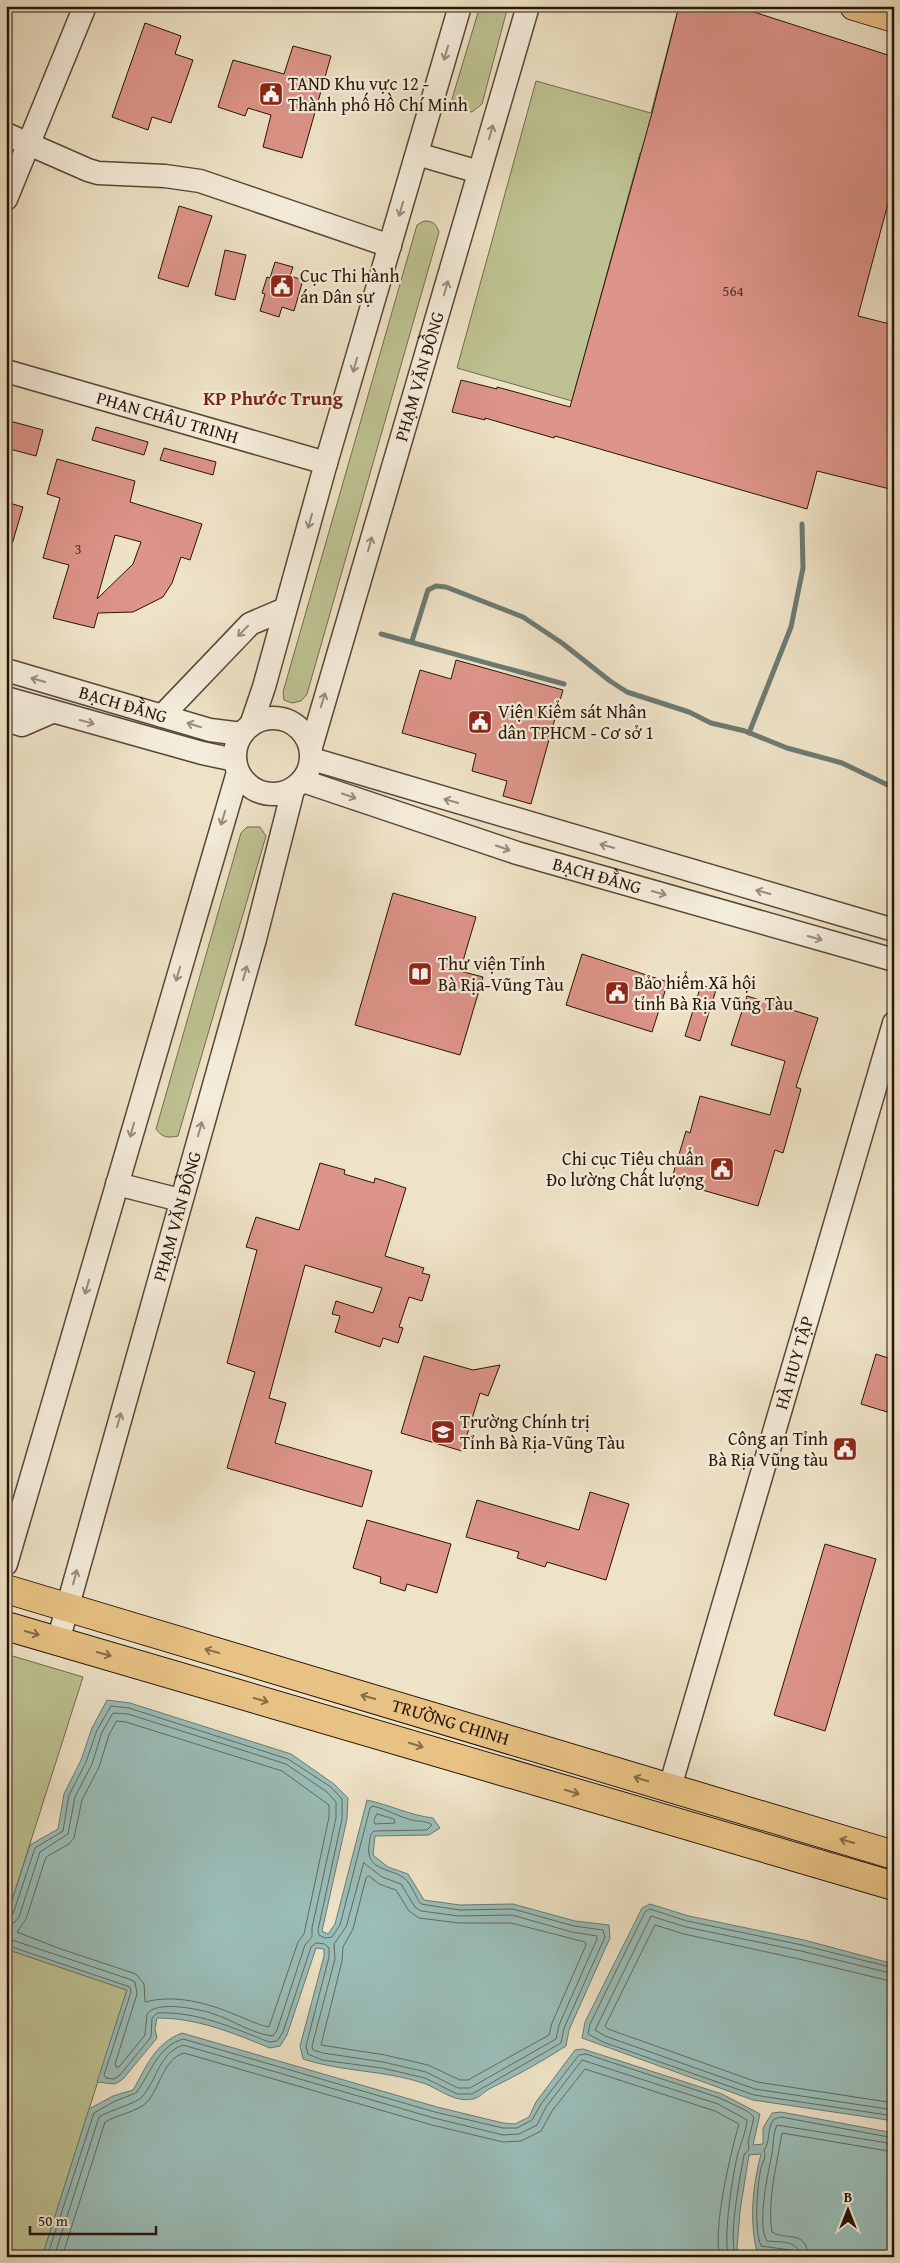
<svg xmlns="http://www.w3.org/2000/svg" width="900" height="2263" font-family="'Gentium Book Plus',serif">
<rect width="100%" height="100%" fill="#efe3c7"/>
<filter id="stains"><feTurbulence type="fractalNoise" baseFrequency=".004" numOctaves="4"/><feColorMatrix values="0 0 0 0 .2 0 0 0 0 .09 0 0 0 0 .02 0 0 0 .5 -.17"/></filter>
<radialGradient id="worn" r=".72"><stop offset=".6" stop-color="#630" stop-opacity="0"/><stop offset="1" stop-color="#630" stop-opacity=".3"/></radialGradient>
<g fill="#bec292" stroke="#726c4c">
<polygon points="480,6 508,6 482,104 472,112 457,110 452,99"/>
<polygon points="679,6 708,6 664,137 640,153 572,401 457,368 536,81 651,113"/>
<path d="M424,221C432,221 436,223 439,232L307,694L301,701L292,703L284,700L283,692L417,225Z"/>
<path d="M247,827H260L266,836L178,1136C167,1138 163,1138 156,1129L241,833Z"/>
<polygon points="6,1654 83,1677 6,1919"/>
<polygon points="6,1949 127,1990 42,2257 6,2257"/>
</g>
<g fill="#9abeb9" stroke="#6c7a72">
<path d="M107,1700L130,1703L291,1754L334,1784L348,1798L347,1819L322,1931L328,1934L335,1924L367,1800C390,1805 409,1815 433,1818L440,1828L429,1835L375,1836L373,1855L388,1867L408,1874L424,1900L460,1905L513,1904L575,1921L609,1925L610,1938L569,2030L566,2046C541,2062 516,2076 489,2089C484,2092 479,2098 473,2099C454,2103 440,2089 423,2083C384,2070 342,2072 303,2059L300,2046L324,1956V1949L316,1948L287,2035L280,2046L270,2048C233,2033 198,2018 157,2018L155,2029L157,2038L123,2079L115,2084L97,2082L127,1990L6,1949V1919L30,1845L58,1829L64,1794L81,1760L92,1728Z"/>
<polygon points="650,1904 689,1916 804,1940 894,1964 894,2121 753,2100 582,2038 585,2022 642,1908"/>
<path d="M182,2033L437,2107L503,2123L515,2124L529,2117L536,2102L575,2050L583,2049L722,2094L760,2114L753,2145L763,2144V2128L772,2113L781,2112L894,2133V2257H817L757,2252C749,2219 753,2185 761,2154L749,2155L740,2211L737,2248L739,2252L749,2257H42L89,2109L113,2096L133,2090C147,2066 154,2044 182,2033Z"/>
</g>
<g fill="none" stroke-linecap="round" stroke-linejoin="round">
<g stroke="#606a60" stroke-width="1">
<path d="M117,1721L126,1722L282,1771L329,1805V1817L304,1934L298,1942L269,2027C258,2025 247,2019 236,2015C208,2003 175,1994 145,2002L144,1984L136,1974L58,1948L17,1932L26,1919L46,1857L69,1844L74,1838L82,1800L99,1767L109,1735Z"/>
<polygon points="377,1814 394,1819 395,1823 375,1824 374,1821"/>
<polygon points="364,1863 382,1877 401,1884 415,1907 421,1911 459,1916 512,1915 572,1932 597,1936 597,1939 559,2025 556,2039 470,2088 458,2088 426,2072 383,2062 323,2053 313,2050 312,2046 335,1959 334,1944 346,1927"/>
<polygon points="369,1876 379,1884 396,1890 409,1911 419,1918 459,1923 511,1923 585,1942 586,1945 552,2023 549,2035 468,2080 460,2080 428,2065 385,2055 321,2045 342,1961 343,1947 353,1929 366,1878"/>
<path d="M6,1918L13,1914L35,1848L63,1831L69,1795L86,1762L97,1730L111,1706L129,1708L288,1759L331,1787L342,1799V1819L318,1930L319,1935L325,1938L332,1937L340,1925L370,1808L373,1806C387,1809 398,1817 412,1820C419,1822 426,1820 432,1825L427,1830L374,1831C369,1835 370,1840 369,1845C365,1871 391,1868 404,1878C412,1884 415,1897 421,1904L460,1910L513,1909L574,1926L603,1930L605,1937L564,2028L561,2043L472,2094H457L425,2078L382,2068L322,2060L308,2054L306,2046L329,1957V1948L325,1944L316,1943L311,1947L283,2032L277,2041L269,2042C233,2028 197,2011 157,2013L152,2018L151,2037L120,2075L114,2079L106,2078L104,2075L131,1992L130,1987L6,1945"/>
<path d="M6,1924L14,1923L19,1917L40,1852L68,1834L75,1797L92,1764L102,1732L113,1713L128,1714L286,1764L327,1792L336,1802V1818L312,1928V1937L305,1945L277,2030L273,2036C253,2034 232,2020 214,2014C200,2009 156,2000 147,2014L145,2035L119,2067H116L115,2064L137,1994L135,1982L129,1979L6,1938"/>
<polyline points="894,1968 802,1945 687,1921 650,1909 645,1912 590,2024 588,2034 603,2042 754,2095 894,2116"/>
<polyline points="894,1974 801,1951 686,1927 651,1916 595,2030 605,2036 755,2089 894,2110"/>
<polyline points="894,1982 799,1959 684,1934 655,1925 605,2026 608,2029 757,2082 894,2103"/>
<path d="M47,2257L94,2113L115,2101L136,2093C151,2073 157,2047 183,2039L435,2112L503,2128H517L532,2120L541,2104L579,2055L586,2054L720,2098L747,2111L754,2117L748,2142L749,2149L744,2155C741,2173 726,2246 737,2257"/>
<path d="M54,2257L99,2117C108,2111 137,2103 142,2097C157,2080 159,2053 183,2045L434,2118L503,2135L519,2134L537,2125L546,2107L582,2060L718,2104L747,2120C746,2132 741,2143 738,2153C733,2173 722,2240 729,2257"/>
<path d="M62,2257L105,2122C117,2115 139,2111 147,2102C160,2088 163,2059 184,2053L432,2125L503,2142L521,2141L541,2131L552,2111L585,2069L715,2111L739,2124C731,2151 712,2231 720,2257"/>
<path d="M794,2257L790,2250L761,2246C754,2229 757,2187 761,2168C763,2161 767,2157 764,2150C771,2141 766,2130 774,2119L781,2117L894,2138"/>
<path d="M801,2257C799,2240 780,2242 767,2241C757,2226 767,2177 771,2159C774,2148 772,2135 777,2125L894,2144"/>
<path d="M808,2257C807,2229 786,2241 772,2232C767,2202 777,2163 782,2133L894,2152"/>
</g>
<g stroke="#6c7a72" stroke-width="5">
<polyline points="381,634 564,684"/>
<polyline points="412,641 428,590 436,586 446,587 523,617 562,643 610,681 627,692 689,712 711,723 745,731 787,748 842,763 894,788"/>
<polyline points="749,733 791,627 803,568 802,524"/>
</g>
</g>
<g fill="#dd9489" stroke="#261507" fill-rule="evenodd">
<polygon points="679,6 735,6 894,57 894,181 858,316 894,325 894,490 817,471 807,509 555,436 554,438 485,418 485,420 452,412 461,380 497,389 497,387 570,407 652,113"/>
<polygon points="145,23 181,36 175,54 193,60 171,123 152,117 148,130 112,117"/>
<polygon points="293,46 331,56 302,158 263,147 271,115 248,108 245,116 218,107 233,60 284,74"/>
<polygon points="179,206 212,216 188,287 158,278"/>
<polygon points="225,250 246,255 235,300 215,295"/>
<polygon points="275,262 293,267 290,276 303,280 294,311 282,307 279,317 260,311 265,294 262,293 267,277 270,278"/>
<polygon points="6,420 43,430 36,456 6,448"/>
<polygon points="96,427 148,442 144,455 92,440"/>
<polygon points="164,448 216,462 213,475 160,460"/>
<path d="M57,459L135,481L130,502L202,524L190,560L181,557L172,583L163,597L133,612L98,613L94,628L53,618L69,565L43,558L60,498L47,494ZM115,535L141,542L133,564L97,599Z"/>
<polygon points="6,502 23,507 10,551 6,551"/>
<polygon points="456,660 563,690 531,804 503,796 507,781 472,771 476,754 402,733 420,670 451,679"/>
<polygon points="393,893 476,917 460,971 483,977 460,1055 355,1025"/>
<polygon points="582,954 668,982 652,1032 566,1005"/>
<polygon points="701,985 716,990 700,1041 685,1036"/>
<polygon points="747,996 818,1018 796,1087 801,1089 783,1153 775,1150 758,1206 671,1181 686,1131 690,1133 700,1096 770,1115 785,1061 731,1045"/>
<polygon points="320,1163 345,1170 344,1174 374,1183 375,1178 406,1188 385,1256 424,1268 422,1273 430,1275 422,1301 409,1297 399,1327 403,1328 398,1343 383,1338 380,1347 335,1332 340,1316 332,1314 336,1301 373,1313 382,1288 305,1265 269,1398 286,1403 275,1443 372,1471 362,1507 227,1468 255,1372 227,1363 257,1250 246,1247 256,1217 299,1230"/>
<polygon points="876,1354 894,1360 894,1414 861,1404"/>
<polygon points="424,1356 473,1370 500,1365 488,1396 480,1393 462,1451 401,1433"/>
<polygon points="590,1492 629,1504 606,1580 547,1562 545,1567 517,1558 519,1552 466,1537 477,1500 579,1530"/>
<polygon points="367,1520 451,1544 437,1593 407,1584 405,1591 380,1583 381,1577 353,1568"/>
<polygon points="825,1544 876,1559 825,1731 774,1715"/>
</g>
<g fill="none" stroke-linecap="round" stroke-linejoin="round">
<defs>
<g id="minor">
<polyline points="6,134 88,170 98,173 165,176 200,181 390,246"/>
<polyline points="417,154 479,172"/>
<polyline points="6,199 85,6"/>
<path id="s1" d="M6,371L326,463"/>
<path id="s2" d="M6,670L210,730L242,734"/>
<polyline points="6,698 202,753 235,760"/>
<polyline points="162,716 250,624 285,609"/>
<circle cx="273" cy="756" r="38"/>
<polyline points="6,720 22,725 52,712"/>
<polyline points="251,725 264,687 326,463 460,6"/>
<path id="s3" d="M311,747L528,6"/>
<polyline points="312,759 894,930"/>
<path id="s4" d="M303,781L517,853L894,960"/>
<polyline points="117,1184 180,1200"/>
<polyline points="6,1564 238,772"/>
<path id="s5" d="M58,1641L255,939L293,790"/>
<path id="s6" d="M670,1787L894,1023"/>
</g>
<polyline id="major" points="854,6 894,18"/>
<g id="highway">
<path id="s7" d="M6,1589L894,1855"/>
<polyline points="6,1626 894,1886"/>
</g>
</defs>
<use href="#minor" stroke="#584837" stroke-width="25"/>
<use href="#major" stroke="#261507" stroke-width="30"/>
<use href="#highway" stroke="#261507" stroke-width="30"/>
<use href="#minor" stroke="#f5eddb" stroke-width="22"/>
<use href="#major" stroke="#e8c284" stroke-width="28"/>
<use href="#highway" stroke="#e8c284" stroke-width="28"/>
</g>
<defs><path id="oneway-shaft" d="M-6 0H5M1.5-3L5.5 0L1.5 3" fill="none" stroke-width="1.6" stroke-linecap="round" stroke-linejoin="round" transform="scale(1.25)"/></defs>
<g stroke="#988c7c">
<use href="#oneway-shaft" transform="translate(446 53) rotate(106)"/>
<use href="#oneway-shaft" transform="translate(491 132) rotate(-74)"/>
<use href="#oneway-shaft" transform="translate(401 209) rotate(106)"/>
<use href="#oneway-shaft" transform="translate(446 288) rotate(-74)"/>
<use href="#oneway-shaft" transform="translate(355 365) rotate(106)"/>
<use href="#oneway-shaft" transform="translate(310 521) rotate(106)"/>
<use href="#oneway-shaft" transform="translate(370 544) rotate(-74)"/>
<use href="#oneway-shaft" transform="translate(243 631) rotate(134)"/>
<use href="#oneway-shaft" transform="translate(38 680) rotate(-164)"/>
<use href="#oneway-shaft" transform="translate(323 700) rotate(-73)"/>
<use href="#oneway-shaft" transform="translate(87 722) rotate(15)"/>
<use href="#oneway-shaft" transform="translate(194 725) rotate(-163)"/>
<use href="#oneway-shaft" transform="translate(349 796) rotate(19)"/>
<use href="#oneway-shaft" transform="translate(451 801) rotate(-164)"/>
<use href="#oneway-shaft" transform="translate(223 818) rotate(107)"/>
<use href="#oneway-shaft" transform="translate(607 846) rotate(-164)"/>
<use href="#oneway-shaft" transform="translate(503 848) rotate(19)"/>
<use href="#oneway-shaft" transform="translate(763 892) rotate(-164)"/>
<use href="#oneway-shaft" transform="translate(659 893) rotate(16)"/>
<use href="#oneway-shaft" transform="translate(815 938) rotate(16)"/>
<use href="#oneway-shaft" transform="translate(245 973) rotate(-74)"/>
<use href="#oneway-shaft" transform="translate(178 974) rotate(106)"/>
<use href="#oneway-shaft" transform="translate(200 1129) rotate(-74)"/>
<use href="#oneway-shaft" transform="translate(132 1130) rotate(106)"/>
<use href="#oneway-shaft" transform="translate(87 1287) rotate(106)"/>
<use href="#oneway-shaft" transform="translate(119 1420) rotate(-74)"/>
<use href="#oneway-shaft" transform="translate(75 1577) rotate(-75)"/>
</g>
<g stroke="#876c46">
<use href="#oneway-shaft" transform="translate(32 1633) rotate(16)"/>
<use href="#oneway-shaft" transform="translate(212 1651) rotate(-164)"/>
<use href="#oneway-shaft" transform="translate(104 1654) rotate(16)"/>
<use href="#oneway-shaft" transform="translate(368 1697) rotate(-164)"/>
<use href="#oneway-shaft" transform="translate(261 1700) rotate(16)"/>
<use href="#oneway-shaft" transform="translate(416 1745) rotate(17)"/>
<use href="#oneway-shaft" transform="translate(641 1779) rotate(-163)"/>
<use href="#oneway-shaft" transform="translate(572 1792) rotate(17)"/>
<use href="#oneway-shaft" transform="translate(847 1841) rotate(-164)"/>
</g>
<defs>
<symbol id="civic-square" viewBox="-11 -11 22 22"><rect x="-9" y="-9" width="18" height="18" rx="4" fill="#8f2418" stroke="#f5eddb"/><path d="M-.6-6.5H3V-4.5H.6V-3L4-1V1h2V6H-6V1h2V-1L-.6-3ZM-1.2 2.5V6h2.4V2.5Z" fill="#fff"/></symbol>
<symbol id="library-square" viewBox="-11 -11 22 22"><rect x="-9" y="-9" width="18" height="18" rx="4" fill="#8f2418" stroke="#f5eddb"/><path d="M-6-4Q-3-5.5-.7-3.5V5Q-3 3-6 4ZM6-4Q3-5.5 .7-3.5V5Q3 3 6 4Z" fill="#fff"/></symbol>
<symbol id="university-square" viewBox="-11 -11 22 22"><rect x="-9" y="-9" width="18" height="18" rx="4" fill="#8f2418" stroke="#f5eddb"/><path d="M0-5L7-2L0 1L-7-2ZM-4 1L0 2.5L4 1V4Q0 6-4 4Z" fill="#fff"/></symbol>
</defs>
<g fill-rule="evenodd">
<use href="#civic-square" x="257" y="80" width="28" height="28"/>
<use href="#civic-square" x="268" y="272" width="28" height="28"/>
<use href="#civic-square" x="466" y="708" width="28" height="28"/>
<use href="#library-square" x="406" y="960" width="28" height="28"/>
<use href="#civic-square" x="603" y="979" width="28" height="28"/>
<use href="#civic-square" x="708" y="1155" width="28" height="28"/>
<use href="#university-square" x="429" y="1418" width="28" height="28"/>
<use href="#civic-square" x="831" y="1435" width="28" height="28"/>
</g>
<g text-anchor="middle" stroke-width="4.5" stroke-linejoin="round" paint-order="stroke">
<g font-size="15" fill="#543528">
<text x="733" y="296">564</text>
<text x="78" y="554">3</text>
</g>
<g font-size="18" fill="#261507" stroke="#f5eddb" text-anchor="start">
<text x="288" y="90">TAND Khu vực 12 -<tspan x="288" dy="21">Thành phố Hồ Chí Minh</tspan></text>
<text x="300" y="282">Cục Thi hành<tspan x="300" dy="21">án Dân sự</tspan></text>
<text x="498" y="718">Viện Kiểm sát Nhân<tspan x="498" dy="21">dân TPHCM - Cơ sở 1</tspan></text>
<text x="438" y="970">Thư viện Tỉnh<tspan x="438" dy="21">Bà Rịa-Vũng Tàu</tspan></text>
<text x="634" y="989">Bảo hiểm Xã hội<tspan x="634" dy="21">tỉnh Bà Rịa Vũng Tàu</tspan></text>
<text x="704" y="1165" text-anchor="end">Chi cục Tiêu chuẩn<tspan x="704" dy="21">Đo lường Chất lượng</tspan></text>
<text x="460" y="1428">Trường Chính trị<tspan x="460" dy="21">Tỉnh Bà Rịa-Vũng Tàu</tspan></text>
<text x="828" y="1445" text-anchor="end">Công an Tỉnh<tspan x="828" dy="21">Bà Rịa Vũng tàu</tspan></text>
</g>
<g font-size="18" fill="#261507" stroke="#f5eddb">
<text dy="6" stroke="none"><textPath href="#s3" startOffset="386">PHẠM VĂN ĐỒNG</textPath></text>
<text dy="6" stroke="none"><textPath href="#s1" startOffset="168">PHAN CHÂU TRINH</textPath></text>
<text dy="6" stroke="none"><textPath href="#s2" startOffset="122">BẠCH ĐẰNG</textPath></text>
<text dy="6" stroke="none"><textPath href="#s4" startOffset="309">BẠCH ĐẰNG</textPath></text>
<text dy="6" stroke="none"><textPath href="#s5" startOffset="441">PHẠM VĂN ĐỒNG</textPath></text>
<text dy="6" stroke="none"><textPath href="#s6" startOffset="442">HÀ HUY TẬP</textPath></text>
<text dy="6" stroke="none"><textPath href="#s7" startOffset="464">TRƯỜNG CHINH</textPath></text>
</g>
<g font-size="19" font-weight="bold" fill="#7a1f14" stroke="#f5eddb">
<text x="273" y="405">KP Phước Trung</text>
</g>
</g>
<rect width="900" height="2263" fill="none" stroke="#efe3c7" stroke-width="25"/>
<rect x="8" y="8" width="885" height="2248" fill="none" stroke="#261507" stroke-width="2.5"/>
<rect x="12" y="12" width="875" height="2238" fill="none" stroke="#261507"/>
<g transform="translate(848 2210)" stroke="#f5eddb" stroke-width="4" paint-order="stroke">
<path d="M0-4L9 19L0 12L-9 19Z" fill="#261507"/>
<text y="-8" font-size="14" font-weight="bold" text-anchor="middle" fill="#261507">B</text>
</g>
<path d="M30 2226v8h126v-8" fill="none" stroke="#261507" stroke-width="2.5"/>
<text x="38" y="2226" font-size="15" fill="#261507" stroke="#f5eddb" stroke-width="4" paint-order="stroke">50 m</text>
<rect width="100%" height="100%" filter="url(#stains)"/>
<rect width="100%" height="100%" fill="url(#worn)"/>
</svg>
